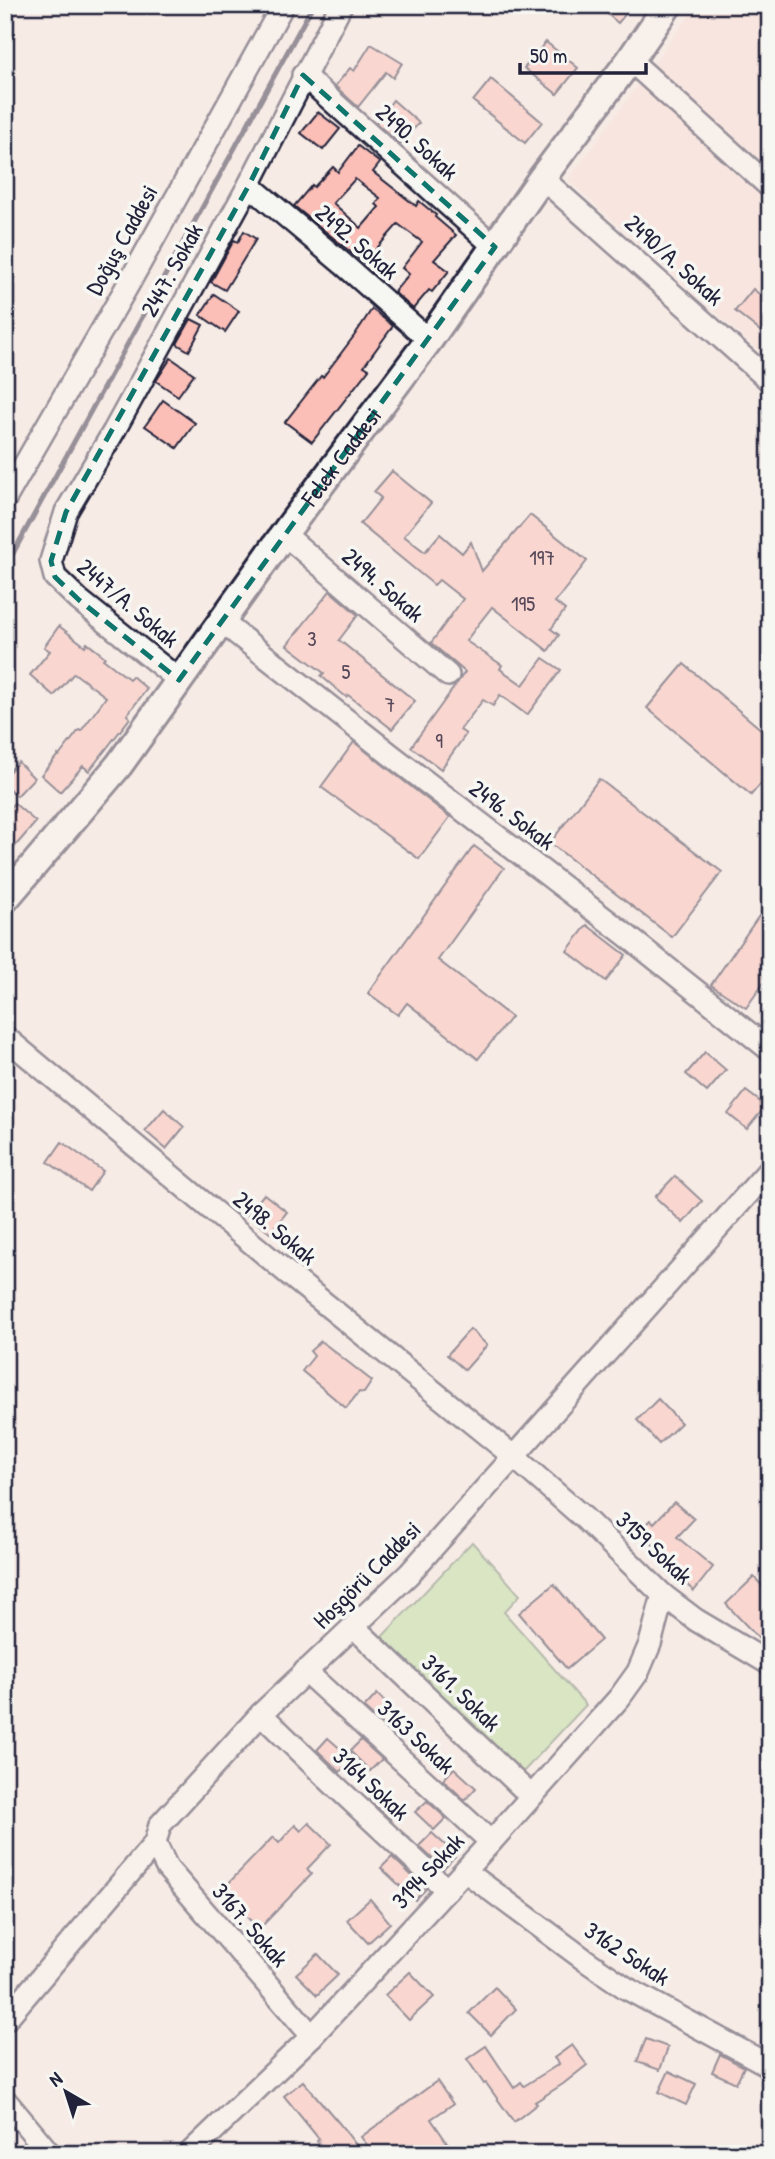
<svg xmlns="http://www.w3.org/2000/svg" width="775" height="2159" font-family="'Patrick Hand',sans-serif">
<rect width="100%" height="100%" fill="#f7ebe6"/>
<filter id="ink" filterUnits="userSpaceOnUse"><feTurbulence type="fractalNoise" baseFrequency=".0143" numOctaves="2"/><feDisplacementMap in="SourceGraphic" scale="14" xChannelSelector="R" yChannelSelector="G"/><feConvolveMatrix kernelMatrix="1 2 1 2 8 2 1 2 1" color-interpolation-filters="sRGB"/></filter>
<g filter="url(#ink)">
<polygon fill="#f8ded8" points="697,5 770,5 770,361 568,180"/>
<polygon fill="#b3dd9a" stroke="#6a806a" stroke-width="2" points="472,1542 520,1595 504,1612 586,1705 522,1773 379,1640"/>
<g fill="#fbbfb7" stroke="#22223b" stroke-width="2" fill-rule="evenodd">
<polygon points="597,5 633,5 618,23"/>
<polygon points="546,42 578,68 557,94 524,68"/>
<polygon points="371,44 402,63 393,78 386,72 358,107 335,86 350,68 354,71"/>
<polygon points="491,79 542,122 525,143 473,101"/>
<polygon points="393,100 419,123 400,144 376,123"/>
<polygon points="318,112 340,129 323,150 301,133"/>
<path d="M358,146L380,163L373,172L416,206L419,201L436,215L435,217L456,235L434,260L449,271L432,292L429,290L413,309L394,292L409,274L402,268L422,242L398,224L364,263L294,206L312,185L314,187L333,167L338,172ZM355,179L380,198L376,204L379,207L361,228L333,203Z"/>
<polygon points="244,231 256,239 225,290 211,282 234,240 238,242"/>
<polygon points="753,289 770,303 770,339 735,311"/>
<polygon points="214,294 239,311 225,332 200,315"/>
<polygon points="372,309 393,326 364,366 369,369 312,442 285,422 321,376 323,377 354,336"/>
<polygon points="191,319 203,325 189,351 177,344"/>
<polygon points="171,358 194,374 178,396 156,381"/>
<polygon points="163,400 195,423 177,448 145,426"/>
<polygon points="392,471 431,503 404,536 425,552 440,534 462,553 471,542 482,571 530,515 587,561 555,602 565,610 551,629 559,635 548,651 492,607 477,626 466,641 502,665 500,669 523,685 543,658 561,670 527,715 500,695 493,706 483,700 460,730 466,734 441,769 411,747 465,672 431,643 463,599 439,580 434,585 360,524 381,498 374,492"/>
<polygon points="330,591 358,615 339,640 415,701 392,729 348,695 346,697 321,676 324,673 287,645"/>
<polygon points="59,626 85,646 87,643 105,657 103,659 129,679 132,676 147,689 127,715 130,718 89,771 83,766 60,792 41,775 58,755 59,756 79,730 81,731 106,697 74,673 54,696 30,675 50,651 44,647"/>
<polygon points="684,664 770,737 770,773 751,795 647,708"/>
<polygon points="354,742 450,817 419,859 321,787"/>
<polygon points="18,762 34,778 17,796 5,785 5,776"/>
<polygon points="599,779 722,872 672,937 550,843"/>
<polygon points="14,803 36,822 5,858 5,813"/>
<polygon points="474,846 504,868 438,960 511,1017 478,1059 407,1003 398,1015 368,993"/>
<polygon points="770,900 770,974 746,1008 711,985"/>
<polygon points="587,925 626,955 606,981 567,951"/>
<polygon points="705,1052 726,1070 707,1092 686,1074"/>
<polygon points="746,1091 766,1106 747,1129 728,1114"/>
<polygon points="164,1109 184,1127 166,1149 145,1131"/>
<polygon points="62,1142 103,1171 89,1191 48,1162"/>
<polygon points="675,1176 702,1201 683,1223 655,1197"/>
<polygon points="264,1194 287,1212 270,1233 247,1215"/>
<polygon points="470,1329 487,1345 465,1370 447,1355"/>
<polygon points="321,1341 372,1381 364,1393 359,1392 346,1408 302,1371 314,1356 310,1351"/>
<polygon points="658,1399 681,1423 659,1444 637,1420"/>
<polygon points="674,1502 694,1519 677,1537 713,1567 694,1591 668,1569 673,1563 639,1532 651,1520 654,1523"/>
<polygon points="754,1577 770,1594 770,1637 763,1643 726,1604"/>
<polygon points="554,1584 601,1640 567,1669 519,1613"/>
<polygon points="377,1694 396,1713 384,1726 364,1708"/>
<polygon points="328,1738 352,1759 340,1772 317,1750"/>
<polygon points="361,1740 382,1759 370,1771 350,1751"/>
<polygon points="454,1768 476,1788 465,1800 443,1780"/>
<polygon points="381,1788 401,1808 390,1819 369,1800"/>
<polygon points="427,1801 446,1818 434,1830 415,1812"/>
<polygon points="309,1823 331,1844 307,1869 312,1874 259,1929 221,1891 273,1837 279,1843 295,1825 301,1831"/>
<polygon points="432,1833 456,1855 443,1869 419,1846"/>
<polygon points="392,1857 426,1889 415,1900 381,1868"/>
<polygon points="370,1899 390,1923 368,1943 347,1920"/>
<polygon points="318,1954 338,1975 317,1995 296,1974"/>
<polygon points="410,1972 434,1997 409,2020 385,1995"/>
<polygon points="495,1987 516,2009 491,2035 469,2013"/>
<polygon points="646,2039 668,2047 660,2070 637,2062"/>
<polygon points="572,2045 587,2065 563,2084 535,2102 537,2104 514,2122 486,2083 484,2084 467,2059 486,2046 514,2088 521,2082 524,2086 559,2064 554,2058"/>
<polygon points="720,2054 744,2067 736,2083 712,2072"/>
<polygon points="669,2071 696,2084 686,2105 659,2092"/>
<polygon points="303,2081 339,2123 363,2154 327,2154 317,2141 319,2139 284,2096"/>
<polygon points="437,2081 453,2104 431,2119 455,2154 374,2154 361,2137"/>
</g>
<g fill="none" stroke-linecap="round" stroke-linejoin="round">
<defs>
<g id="minor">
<polyline points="630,60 770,187"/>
<polyline points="303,75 495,247"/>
<polyline points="542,178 770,381"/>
<polyline points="249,185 343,264 429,340"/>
<polyline points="5,499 129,283 283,5"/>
<polyline points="284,534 448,675"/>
<polyline points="222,622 391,755 626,935 770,1050"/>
<polyline points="179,680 79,600 55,577 51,561 66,512 114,431 249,185 341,5"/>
<polyline points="5,1037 297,1281 513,1456 584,1518 663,1595 696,1620 770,1664"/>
<polyline points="355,1628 531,1796"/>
<polyline points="305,1671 491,1842"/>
<polyline points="261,1714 331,1782 447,1890"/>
<polyline points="155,1843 167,1868 312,2036"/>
<polyline points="465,1871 585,1960 626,1988 770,2066"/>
<polyline points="5,2020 155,1843 160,1825 261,1714 409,1574 770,1169"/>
<polyline points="5,2100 50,2154"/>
<polyline points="189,2154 312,2036 491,1842 620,1697 638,1672 650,1644 663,1595"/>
</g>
<g id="major">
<path id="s1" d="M5,899L119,765L289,527L429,340L542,178L630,60L668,5"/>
</g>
</defs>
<use href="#minor" stroke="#22223b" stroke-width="26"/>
<use href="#major" stroke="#22223b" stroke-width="32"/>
<use href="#minor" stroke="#f6f6f2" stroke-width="21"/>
<use href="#major" stroke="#f6f6f2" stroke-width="26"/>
<polyline stroke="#22223b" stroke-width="5" points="5,568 313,5"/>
</g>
</g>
<path d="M0 0H775V2159H0ZM303,75L495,247L179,680L79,600L55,577L51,561L66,512L249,185Z" fill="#f7ebe6" fill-opacity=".55" fill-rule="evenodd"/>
<path fill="none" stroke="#0f766e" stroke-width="5" stroke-dasharray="14 9" stroke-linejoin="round" d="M303,75L495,247L179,680L79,600L55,577L51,561L66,512L249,185Z"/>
<g text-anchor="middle" stroke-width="7" stroke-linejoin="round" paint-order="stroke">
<g font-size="21" fill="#58495a">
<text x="542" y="565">197</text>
<text x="523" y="611">195</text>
<text x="312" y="646">3</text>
<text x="346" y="679">5</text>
<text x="390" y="712">7</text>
<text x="439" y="748">9</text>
</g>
<g font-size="24" fill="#22223b" stroke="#f6f6f2">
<text transform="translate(417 142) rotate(42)" y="8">2490. Sokak</text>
<text transform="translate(122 240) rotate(-61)" y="8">Doğuş Caddesi</text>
<text transform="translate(357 242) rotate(41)" y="8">2492. Sokak</text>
<text transform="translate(674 260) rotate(42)" y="8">2490/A. Sokak</text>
<text transform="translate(172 270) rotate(-61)" y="8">2447. Sokak</text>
<text dy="8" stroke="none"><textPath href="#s1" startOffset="556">Felek Caddesi</textPath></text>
<text transform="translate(383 585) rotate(41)" y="8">2494. Sokak</text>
<text transform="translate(128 603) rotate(40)" y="8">2447/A. Sokak</text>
<text transform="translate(512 815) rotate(37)" y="8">2496. Sokak</text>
<text transform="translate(275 1228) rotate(40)" y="8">2498. Sokak</text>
<text transform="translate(654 1548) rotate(43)" y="8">3159 Sokak</text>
<text transform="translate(367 1575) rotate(-45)" y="8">Hoşgörü Caddesi</text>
<text transform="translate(461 1693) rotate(44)" y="8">3161. Sokak</text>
<text transform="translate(416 1737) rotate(43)" y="8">3163 Sokak</text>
<text transform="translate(371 1784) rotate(43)" y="8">3164 Sokak</text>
<text transform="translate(428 1871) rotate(-47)" y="8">3194 Sokak</text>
<text transform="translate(250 1925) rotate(49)" y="8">3167. Sokak</text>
<text transform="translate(627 1954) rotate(33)" y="8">3162 Sokak</text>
</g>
</g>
<rect width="775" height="2159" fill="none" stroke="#f6f6f2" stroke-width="28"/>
<rect x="14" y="14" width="747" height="2131" fill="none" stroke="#22223b" stroke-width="2.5" filter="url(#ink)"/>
<g transform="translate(66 2092) rotate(321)" stroke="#f6f6f2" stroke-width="5" paint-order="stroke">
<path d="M0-5L12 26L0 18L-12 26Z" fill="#22223b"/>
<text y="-10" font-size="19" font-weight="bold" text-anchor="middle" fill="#22223b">N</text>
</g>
<path d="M520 63v10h126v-10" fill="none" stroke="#22223b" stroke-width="3.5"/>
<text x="530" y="63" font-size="21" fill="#22223b" stroke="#f6f6f2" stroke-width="5" paint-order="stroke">50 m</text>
</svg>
